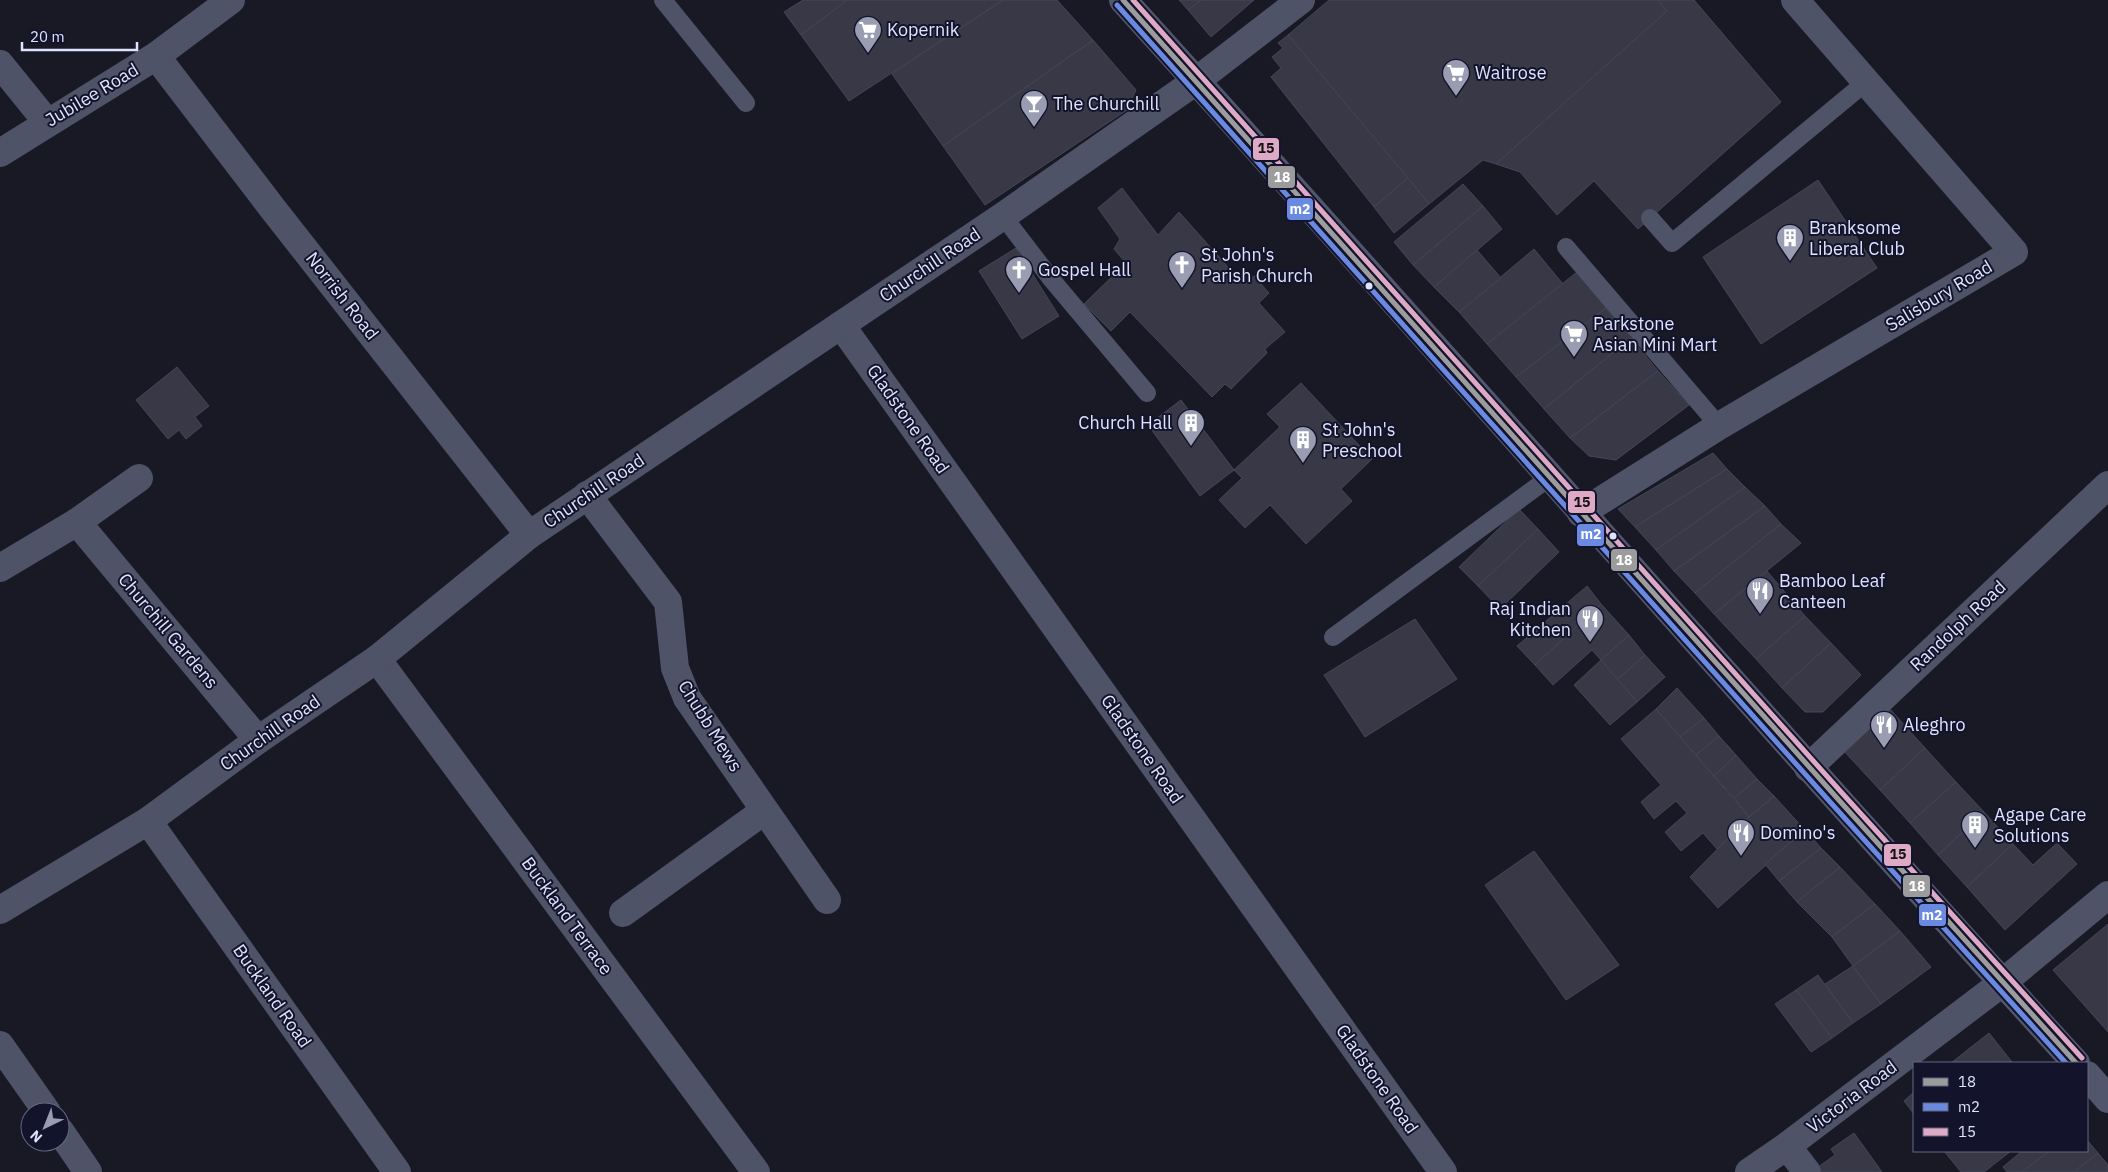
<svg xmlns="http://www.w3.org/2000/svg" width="2108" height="1172" font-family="'IBM Plex Sans',sans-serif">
<rect width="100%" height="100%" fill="#191926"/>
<g fill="#383847" stroke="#444658">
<polygon points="803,0 847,0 801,35 784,12"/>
<polygon points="847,0 1003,0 849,101 801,35"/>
<polygon points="1003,0 1057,0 1093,40 943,146 892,74"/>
<polygon points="1179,0 1201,0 1188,10"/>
<polygon points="1201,0 1254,0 1211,37 1188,10"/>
<polygon points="1329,0 1658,0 1667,11 1496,164 1483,160 1429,204 1288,35"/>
<polygon points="1658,0 1694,0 1781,102 1638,229 1594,181 1557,215 1520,172 1496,164 1667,11"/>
<polygon points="1288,35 1408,178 1374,207 1271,77 1281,68 1272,57 1283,48 1278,43"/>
<polygon points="1093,40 1136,90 1127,110 985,205 943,146"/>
<polygon points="1408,178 1429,204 1394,233 1374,207"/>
<polygon points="1818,180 1877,268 1761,344 1703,257"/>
<polygon points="1463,184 1483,206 1413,265 1394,242"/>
<polygon points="1122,188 1158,235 1179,212 1244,285 1254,276 1269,293 1259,303 1285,332 1265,349 1267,353 1231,389 1225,384 1212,397 1130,312 1111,331 1084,304 1126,263 1114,249 1120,239 1098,208"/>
<polygon points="1483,206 1502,229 1434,287 1413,265"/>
<polygon points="1016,248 1059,316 1022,339 979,271"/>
<polygon points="1534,249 1563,284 1487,344 1459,312"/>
<polygon points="1477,250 1501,278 1459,312 1434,287"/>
<polygon points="1577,272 1606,308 1516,377 1487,344"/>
<polygon points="1606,308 1631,338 1544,409 1516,377"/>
<polygon points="1631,338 1658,371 1570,438 1544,409"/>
<polygon points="177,367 209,406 195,417 202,426 186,439 179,430 168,439 136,400"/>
<polygon points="1658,371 1689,405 1616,460 1589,456 1570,438"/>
<polygon points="1301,383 1372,459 1341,489 1352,501 1306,544 1270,505 1245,528 1219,500 1242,478 1234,470 1280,427 1267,414"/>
<polygon points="1181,400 1234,470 1200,496 1148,425"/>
<polygon points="1713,453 1727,469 1635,527 1618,509"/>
<polygon points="1727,469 1745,487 1656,550 1635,527"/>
<polygon points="1745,487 1765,506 1674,571 1656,550"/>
<polygon points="1765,506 1781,524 1695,593 1674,571"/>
<polygon points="1519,509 1538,529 1478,586 1459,567"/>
<polygon points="1781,524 1801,543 1714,614 1695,593"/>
<polygon points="1538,529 1559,552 1500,609 1478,586"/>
<polygon points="1767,571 1805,616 1756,659 1714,614"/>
<polygon points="1587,586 1601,604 1535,665 1517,646"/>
<polygon points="1601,604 1629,635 1601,660 1592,650 1553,685 1535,665"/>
<polygon points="1805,616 1831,643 1782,688 1756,659"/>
<polygon points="1415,619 1457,679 1365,737 1324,675"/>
<polygon points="1629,635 1645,655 1617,680 1601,660"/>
<polygon points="1831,643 1861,675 1823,712 1805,712 1782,688"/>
<polygon points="1645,655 1665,677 1637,702 1617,680"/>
<polygon points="1601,660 1637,702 1610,725 1574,685"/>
<polygon points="1677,688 1704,718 1680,737 1656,709"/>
<polygon points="1889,708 1925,748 1880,790 1843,750"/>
<polygon points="1656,709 1749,817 1717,849 1703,833 1681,851 1665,832 1687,813 1676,801 1654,819 1641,802 1661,785 1621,739"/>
<polygon points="1704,718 1719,736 1696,755 1680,737"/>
<polygon points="1719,736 1736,755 1714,776 1696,755"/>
<polygon points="1925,748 1956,782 1910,823 1880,790"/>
<polygon points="1736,755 1757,779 1734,798 1714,776"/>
<polygon points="1757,779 1774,796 1749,817 1734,798"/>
<polygon points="1956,782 1984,812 1938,855 1910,823"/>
<polygon points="1774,796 1805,830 1718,908 1690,877 1749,817"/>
<polygon points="1984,812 2013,844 1967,887 1938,855"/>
<polygon points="1805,830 1821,848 1779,881 1765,864"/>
<polygon points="2057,843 2077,864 2005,930 1967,887 2013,844 2033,865"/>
<polygon points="1821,848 1840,867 1797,902 1779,881"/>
<polygon points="1534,851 1619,965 1566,1000 1485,885"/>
<polygon points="1840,867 1875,904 1832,937 1797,902"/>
<polygon points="1875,904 1900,931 1853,966 1832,937"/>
<polygon points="2108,924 2108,1032 2053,970"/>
<polygon points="1900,931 1931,967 1881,1004 1853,966"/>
<polygon points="1853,966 1881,1004 1853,1023 1825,984"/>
<polygon points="1818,975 1853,1023 1832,1038 1796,990"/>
<polygon points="1796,990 1832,1038 1811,1052 1775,1004"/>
<polygon points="1989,1033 2012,1062 1951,1063"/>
<polygon points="1914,1092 1914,1114 1904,1101"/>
<polygon points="1854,1133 1882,1172 1811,1172 1835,1155 1831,1149"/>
<polygon points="2087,1140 2098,1153 2074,1172 2022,1172 2049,1151 2087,1151"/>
<polygon points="1944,1151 2011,1151 1984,1172 1961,1172"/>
<polygon points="2022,1151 2049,1151 2022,1172 2007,1172 2003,1167"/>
<polygon points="2098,1153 2108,1165 2108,1172 2074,1172"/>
</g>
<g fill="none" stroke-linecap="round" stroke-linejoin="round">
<g stroke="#4e5367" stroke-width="18">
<polyline points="663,0 746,103"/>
<polyline points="1003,216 1052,280 1147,393"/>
<polyline points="1650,218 1672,243 1866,82"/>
<polyline points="1566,247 1719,426"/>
<polyline points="1333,637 1550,477"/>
</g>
<g stroke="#4e5367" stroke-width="28">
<polyline points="156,56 273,209 529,535"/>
<polyline points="0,64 47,122"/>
<polyline points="0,153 156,56 231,0"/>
<polyline points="841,325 1443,1172"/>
<polyline points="587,495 668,602 675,668 687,698 827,900"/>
<polyline points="1581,513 1719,426 2014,252 1795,0"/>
<polyline points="77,522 139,478"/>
<polyline points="0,568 77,522 258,740"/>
<polyline points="377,659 756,1172"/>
<polyline points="1808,768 2108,485"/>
<polyline points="148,821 397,1172"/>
<polyline points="0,910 148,821 258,740 377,659 529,535 1003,216 1196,81"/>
<polyline points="623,913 764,811"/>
<polyline points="0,1045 47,1112"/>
<polyline points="60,1131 88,1172"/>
<polyline points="1787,1146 1807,1172"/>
<polyline points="1749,1172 1787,1146 2002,983 2108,895"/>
</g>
<polyline stroke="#4e5367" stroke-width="28" points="1196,81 1301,0"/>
<g stroke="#52566c" stroke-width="28">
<path d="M1123,0C1443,352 1755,712 2076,1063"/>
<polyline points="2087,1075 2108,1099"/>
</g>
<defs>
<polyline id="bus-1" points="1123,0 1837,798 2076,1063"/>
<polyline id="bus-2" points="1117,5 1831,803 2066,1063"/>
<polyline id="bus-3" points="1133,0 1842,793 2082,1058"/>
</defs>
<use href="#bus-1" stroke="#13142c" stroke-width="9"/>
<use href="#bus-2" stroke="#13142c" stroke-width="9"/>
<use href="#bus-3" stroke="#13142c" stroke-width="9"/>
<use href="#bus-1" stroke="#9d9c9c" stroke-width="5"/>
<use href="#bus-2" stroke="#6a8ae2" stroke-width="5"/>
<use href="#bus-3" stroke="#dea9c5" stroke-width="5"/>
</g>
<defs>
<symbol id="supermarket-pin" viewBox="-11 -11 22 30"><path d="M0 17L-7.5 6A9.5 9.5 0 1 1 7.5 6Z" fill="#9a9cb2" stroke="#13142c"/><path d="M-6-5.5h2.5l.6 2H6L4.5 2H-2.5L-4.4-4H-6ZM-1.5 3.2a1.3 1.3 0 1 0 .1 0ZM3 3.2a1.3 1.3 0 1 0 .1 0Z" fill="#fff"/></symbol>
<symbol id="bar-pin" viewBox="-11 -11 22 30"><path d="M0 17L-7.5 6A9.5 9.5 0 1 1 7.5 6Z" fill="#9a9cb2" stroke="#13142c"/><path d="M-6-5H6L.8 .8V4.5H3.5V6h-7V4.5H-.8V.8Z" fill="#fff"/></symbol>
<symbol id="building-pin" viewBox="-11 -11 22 30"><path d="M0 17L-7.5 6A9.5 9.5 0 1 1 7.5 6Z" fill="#9a9cb2" stroke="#13142c"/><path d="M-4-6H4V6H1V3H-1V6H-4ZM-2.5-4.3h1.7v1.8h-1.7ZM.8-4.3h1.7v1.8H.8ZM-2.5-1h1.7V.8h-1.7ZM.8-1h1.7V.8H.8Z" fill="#fff"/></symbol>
<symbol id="church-pin" viewBox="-11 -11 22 30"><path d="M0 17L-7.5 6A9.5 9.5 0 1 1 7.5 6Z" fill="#9a9cb2" stroke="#13142c"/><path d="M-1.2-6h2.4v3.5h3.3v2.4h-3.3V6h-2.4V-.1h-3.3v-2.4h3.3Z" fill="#fff"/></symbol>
<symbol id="restaurant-pin" viewBox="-11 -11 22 30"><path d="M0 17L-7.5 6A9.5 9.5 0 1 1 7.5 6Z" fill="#9a9cb2" stroke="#13142c"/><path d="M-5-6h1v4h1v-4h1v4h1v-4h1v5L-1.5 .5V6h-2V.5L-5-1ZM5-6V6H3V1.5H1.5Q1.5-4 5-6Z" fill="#fff"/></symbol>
</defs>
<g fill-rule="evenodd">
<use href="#supermarket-pin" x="852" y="14" width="32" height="43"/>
<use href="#supermarket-pin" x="1440" y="57" width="32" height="43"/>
<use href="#bar-pin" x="1018" y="88" width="32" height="43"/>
<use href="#building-pin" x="1774" y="222" width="32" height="43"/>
<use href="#church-pin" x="1166" y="249" width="32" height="43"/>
<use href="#church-pin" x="1003" y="254" width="32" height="43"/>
<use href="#supermarket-pin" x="1558" y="318" width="32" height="43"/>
<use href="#building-pin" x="1175" y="407" width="32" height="43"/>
<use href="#building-pin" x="1287" y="424" width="32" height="43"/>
<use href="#restaurant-pin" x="1744" y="575" width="32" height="43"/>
<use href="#restaurant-pin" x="1574" y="603" width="32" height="43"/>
<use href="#restaurant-pin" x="1868" y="709" width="32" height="43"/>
<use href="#building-pin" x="1959" y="809" width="32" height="43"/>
<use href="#restaurant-pin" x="1725" y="817" width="32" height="43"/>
</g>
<g fill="#dfe3fe" stroke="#13142c" stroke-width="2">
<circle cx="1369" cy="286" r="4.5"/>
<circle cx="1613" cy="536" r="4.5"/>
</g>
<g text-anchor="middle" stroke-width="4" stroke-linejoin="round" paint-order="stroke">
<g font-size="18" fill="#dfe3fe" stroke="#13142c" text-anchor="start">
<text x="887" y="36">Kopernik</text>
<text x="1475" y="79">Waitrose</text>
<text x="1053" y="110">The Churchill</text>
<text x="1809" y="234">Branksome<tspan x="1809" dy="21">Liberal Club</tspan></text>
<text x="1201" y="261">St John's<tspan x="1201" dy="21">Parish Church</tspan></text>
<text x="1038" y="276">Gospel Hall</text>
<text x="1593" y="330">Parkstone<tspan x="1593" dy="21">Asian Mini Mart</tspan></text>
<text x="1172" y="429" text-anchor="end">Church Hall</text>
<text x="1322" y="436">St John's<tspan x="1322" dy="21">Preschool</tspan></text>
<text x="1779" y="587">Bamboo Leaf<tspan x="1779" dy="21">Canteen</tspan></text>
<text x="1571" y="615" text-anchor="end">Raj Indian<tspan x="1571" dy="21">Kitchen</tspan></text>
<text x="1903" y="731">Aleghro</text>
<text x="1994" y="821">Agape Care<tspan x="1994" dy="21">Solutions</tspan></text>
<text x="1760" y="839">Domino's</text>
</g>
<g font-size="18" fill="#dfe3fe" stroke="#13142c">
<text transform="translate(92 95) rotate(-31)" y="6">Jubilee Road</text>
<text transform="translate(930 265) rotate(-34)" y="6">Churchill Road</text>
<text transform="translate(342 296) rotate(52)" y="6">Norrish Road</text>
<text transform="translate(1939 296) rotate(-31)" y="6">Salisbury Road</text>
<text transform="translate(908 419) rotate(55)" y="6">Gladstone Road</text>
<text transform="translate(594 491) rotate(-34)" y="6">Churchill Road</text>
<text transform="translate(1958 626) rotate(-43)" y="6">Randolph Road</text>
<text transform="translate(168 631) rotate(50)" y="6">Churchill Gardens</text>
<text transform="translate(710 726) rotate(58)" y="6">Chubb Mews</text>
<text transform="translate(270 733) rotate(-35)" y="6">Churchill Road</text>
<text transform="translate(1142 749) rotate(55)" y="6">Gladstone Road</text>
<text transform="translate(567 916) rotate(54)" y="6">Buckland Terrace</text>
<text transform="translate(272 996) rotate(55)" y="6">Buckland Road</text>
<text transform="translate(1377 1079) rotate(55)" y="6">Gladstone Road</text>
<text transform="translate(1852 1097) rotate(-37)" y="6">Victoria Road</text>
</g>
</g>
<g stroke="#13142c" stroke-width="2">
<rect x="1252" y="137" width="28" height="24" rx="5" fill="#dea9c5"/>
<rect x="1267" y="165" width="29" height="24" rx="5" fill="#9d9c9c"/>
<rect x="1286" y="197" width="28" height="24" rx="5" fill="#6a8ae2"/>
<rect x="1567" y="490" width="29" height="24" rx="5" fill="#dea9c5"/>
<rect x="1576" y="523" width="29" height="24" rx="5" fill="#6a8ae2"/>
<rect x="1610" y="548" width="28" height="24" rx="5" fill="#9d9c9c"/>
<rect x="1883" y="843" width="29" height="24" rx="5" fill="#dea9c5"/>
<rect x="1902" y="874" width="29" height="24" rx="5" fill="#9d9c9c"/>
<rect x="1918" y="903" width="29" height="24" rx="5" fill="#6a8ae2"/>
</g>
<g font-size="14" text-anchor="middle" font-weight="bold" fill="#fff">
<text x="1282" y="182">18</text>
<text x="1300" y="214">m2</text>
<text x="1591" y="539">m2</text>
<text x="1624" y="565">18</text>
<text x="1917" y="891">18</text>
<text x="1932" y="920">m2</text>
</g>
<g font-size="14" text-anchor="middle" font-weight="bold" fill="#111">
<text x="1266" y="153">15</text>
<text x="1582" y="507">15</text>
<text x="1898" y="859">15</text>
</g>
<rect x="1913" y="1062" width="175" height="90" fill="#13142c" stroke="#656780"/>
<rect x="1923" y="1078" width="25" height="8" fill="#9d9c9c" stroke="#656780"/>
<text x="1958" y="1087" font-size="15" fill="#dfe3fe">18</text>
<rect x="1923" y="1103" width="25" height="8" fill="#6a8ae2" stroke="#656780"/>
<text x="1958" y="1112" font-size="15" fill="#dfe3fe">m2</text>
<rect x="1923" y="1128" width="25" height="8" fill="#dea9c5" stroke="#656780"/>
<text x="1958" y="1137" font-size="15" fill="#dfe3fe">15</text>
<g transform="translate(45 1127) rotate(223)"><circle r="24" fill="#13142c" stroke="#656780"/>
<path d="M0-4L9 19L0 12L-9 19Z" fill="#9a9cb2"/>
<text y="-8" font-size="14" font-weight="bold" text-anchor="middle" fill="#dfe3fe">N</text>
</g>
<path d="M22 42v8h115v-8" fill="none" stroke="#dfe3fe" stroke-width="2.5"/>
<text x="30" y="42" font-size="15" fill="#dfe3fe" stroke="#13142c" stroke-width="4" paint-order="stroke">20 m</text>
</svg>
